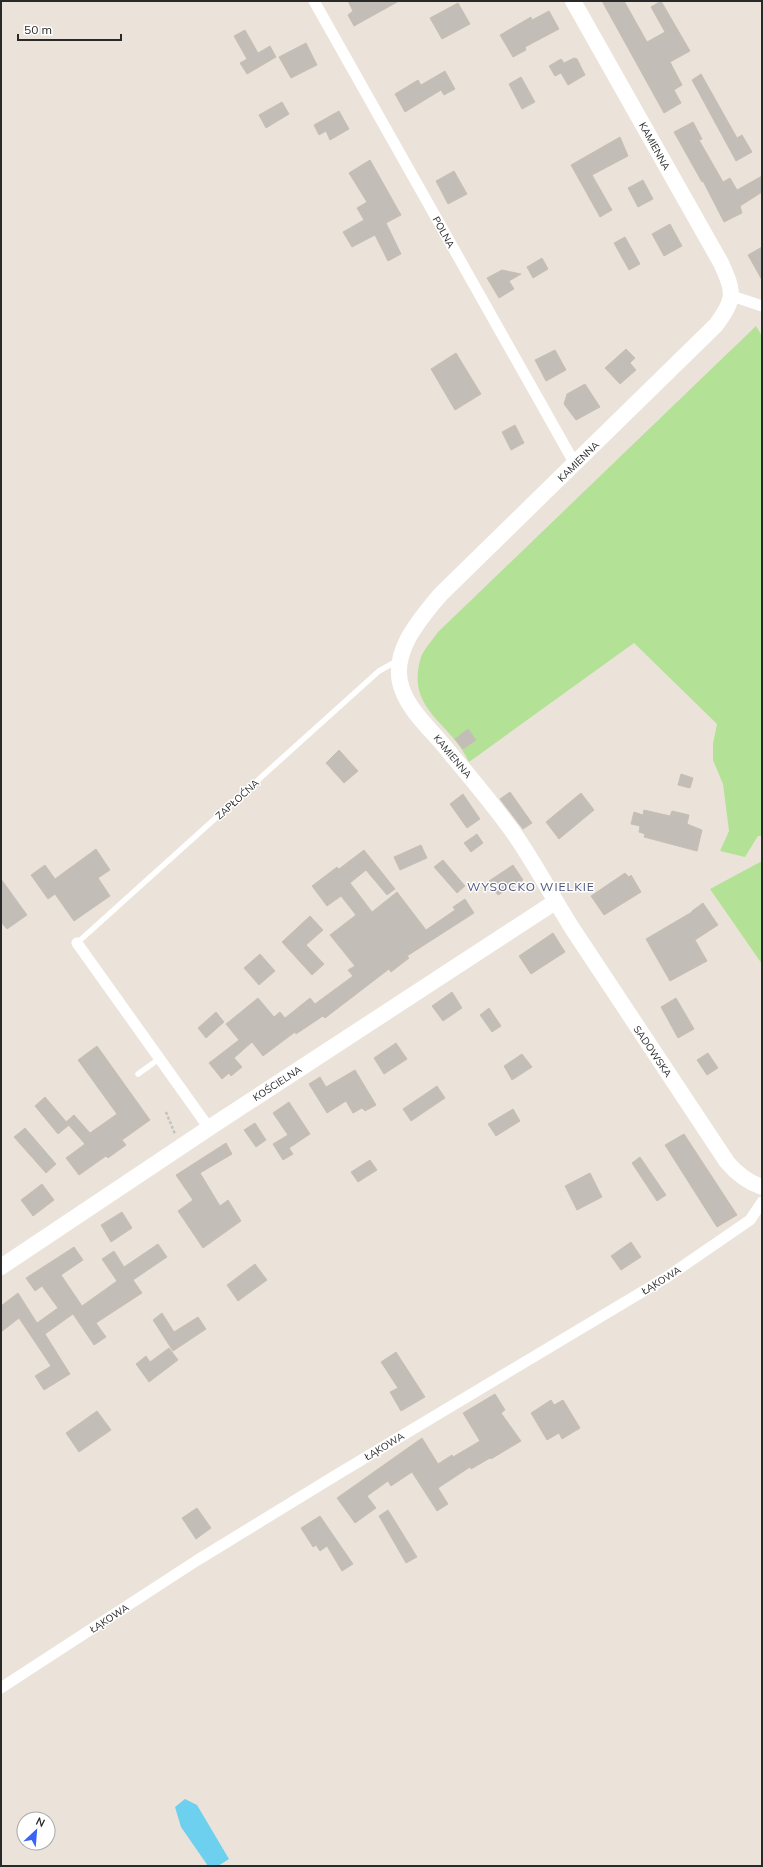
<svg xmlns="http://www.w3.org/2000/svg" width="763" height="1867" font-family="Mulish,sans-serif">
<rect width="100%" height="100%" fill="#ebe3da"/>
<g fill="#b3e296">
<path d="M756,326L762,336V836H758L745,857L720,851L729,831L723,784L713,760V744L717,724L634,643L469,762C449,720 405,710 421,657C424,649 433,639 438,632Z"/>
<polygon points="762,861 762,964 710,889"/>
</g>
<polygon fill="#6cd0ee" points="185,1799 197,1805 229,1859 218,1866 208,1866 181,1827 175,1807"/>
<g fill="#c3bdb7" stroke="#c6bfb4">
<polygon points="348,1 399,1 354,26 348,15 353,11"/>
<polygon points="602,1 624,1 647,42 665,32 651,7 661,1 690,51 670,62 682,85 674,90 681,103 664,113"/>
<polygon points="458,3 470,24 442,39 430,18"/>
<polygon points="549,11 559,29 525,47 526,50 513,57 500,35 531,17 532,20"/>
<polygon points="245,30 258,53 270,46 276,57 247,74 240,63 247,59 234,36"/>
<polygon points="306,43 317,65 291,78 279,57"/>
<polygon points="574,58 577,59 585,75 568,85 561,73 555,76 549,66 561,59 564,63"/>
<polygon points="445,71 455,89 444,95 441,90 405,112 395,94 418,80 421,85"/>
<polygon points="701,74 737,138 742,135 752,152 736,161 692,80"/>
<polygon points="521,77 535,102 522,109 509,84"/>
<polygon points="282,102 289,114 266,128 259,115"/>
<polygon points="339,111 349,129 330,140 326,131 319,135 314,125"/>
<polygon points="693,122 702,139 699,140 723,182 730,178 737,190 762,176 762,192 740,206 742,213 724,222 703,181 702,182 674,132"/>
<polygon points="620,137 628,156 592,175 612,210 600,217 571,165"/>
<polygon points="370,160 401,215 386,223 401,254 388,261 375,235 352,247 343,232 364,220 357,208 367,202 349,173"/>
<polygon points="454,171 467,194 448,204 436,181"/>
<polygon points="643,180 653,199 638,207 628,188"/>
<polygon points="670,224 682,246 664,256 652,234"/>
<polygon points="625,237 640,264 629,270 614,243"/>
<polygon points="762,247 762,280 748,255"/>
<polygon points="542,258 548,269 533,278 527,267"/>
<polygon points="502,270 521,274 509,281 514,289 499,298 487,278"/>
<polygon points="626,349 635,358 630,363 636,370 620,384 605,368"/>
<polygon points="555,350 566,370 546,381 535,360"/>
<polygon points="456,353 481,394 455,410 431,369"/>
<polygon points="585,384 600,407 576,420 564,404 567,394"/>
<polygon points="515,425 524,443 511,450 502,432"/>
<polygon points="468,729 476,740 463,749 455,739"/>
<polygon points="339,750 358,771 344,783 326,763"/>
<polygon points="681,774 693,778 690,788 678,785"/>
<polygon points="510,792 532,823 523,829 500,799"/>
<polygon points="581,793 594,810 559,839 546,822"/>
<polygon points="463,794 480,819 467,828 450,804"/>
<polygon points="644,810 670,816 672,811 689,815 687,824 702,830 697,851 644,837 645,834 639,832 640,826 631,824 634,812 643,815"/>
<polygon points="477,834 483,843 471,852 464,843"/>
<polygon points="421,845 427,858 400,870 394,857"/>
<polygon points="96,849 110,870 98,878 110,896 74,921 55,894 48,899 31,875 45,865 55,879"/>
<polygon points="364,850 395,889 387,895 366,870 350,883 372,912 397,892 426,930 455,910 453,907 465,899 474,913 407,956 409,958 391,972 389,969 325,1018 323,1016 296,1034 295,1032 263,1056 252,1042 234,1058 242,1067 231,1076 229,1073 222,1079 209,1063 239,1040 226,1024 258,998 274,1017 280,1012 285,1018 310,998 315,1004 353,976 348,970 355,966 330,935 356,915 341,896 327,906 312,886 337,867 339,869"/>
<polygon points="443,860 465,886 457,893 434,867"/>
<polygon points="513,865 523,880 498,895 489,881"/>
<polygon points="625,873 629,877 631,875 641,892 604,915 591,896"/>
<polygon points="1,879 27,915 7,929 1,922"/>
<polygon points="703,903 718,925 695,940 707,961 670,981 646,939 692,912 692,911"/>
<polygon points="310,916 323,930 306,945 324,964 312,975 282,942"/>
<polygon points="553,933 565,952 531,974 519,956"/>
<polygon points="260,954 275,971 259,985 244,968"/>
<polygon points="452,992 462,1008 443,1021 432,1006"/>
<polygon points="676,998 694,1029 678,1038 661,1007"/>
<polygon points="489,1008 501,1026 492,1032 480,1015"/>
<polygon points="216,1012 224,1022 206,1038 198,1028"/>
<polygon points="396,1043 407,1059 384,1074 374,1058"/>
<polygon points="97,1046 150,1120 122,1140 126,1145 108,1158 106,1156 79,1175 66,1158 85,1144 66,1122 74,1115 90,1133 117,1114 78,1060"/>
<polygon points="708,1053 718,1068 707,1075 697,1060"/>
<polygon points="522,1054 532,1067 512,1080 504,1066"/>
<polygon points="355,1070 376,1105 365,1111 362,1108 353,1113 346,1101 327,1113 309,1084 320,1077 326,1087"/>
<polygon points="437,1086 445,1098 411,1121 403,1109"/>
<polygon points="45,1097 69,1125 58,1134 35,1106"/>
<polygon points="289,1102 310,1134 289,1148 293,1154 283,1160 273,1144 288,1135 273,1113"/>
<polygon points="513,1109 520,1121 496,1136 488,1124"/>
<polygon points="255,1123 266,1140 256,1147 244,1130"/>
<polygon points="25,1128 56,1164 46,1173 14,1137"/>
<polygon points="684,1134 737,1215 717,1227 665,1145"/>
<polygon points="226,1143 232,1154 200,1173 220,1206 228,1200 241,1221 203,1248 178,1211 193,1200 176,1175"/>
<polygon points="640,1157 666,1195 657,1201 632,1163"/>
<polygon points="370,1160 377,1170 358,1182 351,1172"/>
<polygon points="590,1173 602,1197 577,1210 565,1186"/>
<polygon points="42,1184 54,1200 33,1216 21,1200"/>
<polygon points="122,1212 132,1228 111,1242 101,1225"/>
<polygon points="631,1242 641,1257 621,1270 611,1256"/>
<polygon points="158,1244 167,1257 133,1280 142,1293 96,1323 106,1337 94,1345 73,1314 45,1334 70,1374 44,1390 35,1376 51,1366 19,1318 1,1332 1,1306 18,1293 37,1323 58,1308 42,1286 35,1291 26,1278 74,1247 83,1260 61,1275 82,1306 117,1281 102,1259 114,1251 124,1267"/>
<polygon points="255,1264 267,1280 238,1301 227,1285"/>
<polygon points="162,1313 174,1332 198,1317 206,1329 173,1351 153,1320"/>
<polygon points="169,1348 178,1360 149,1382 136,1364 146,1356 150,1362"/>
<polygon points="396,1352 425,1397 401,1411 390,1392 398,1388 381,1362"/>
<polygon points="495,1394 505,1410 501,1413 521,1441 491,1459 490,1458 471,1469 470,1467 438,1488 448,1504 437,1511 412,1472 391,1486 388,1481 367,1496 376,1508 355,1523 337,1498 422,1438 438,1464 452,1455 453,1457 480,1441 463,1413"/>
<polygon points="551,1400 554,1405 563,1400 580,1428 562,1439 559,1433 547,1440 531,1413"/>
<polygon points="97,1411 111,1430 79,1452 66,1433"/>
<polygon points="197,1508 211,1528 196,1539 182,1518"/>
<polygon points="388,1510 417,1557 406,1563 379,1516"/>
<polygon points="320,1516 353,1564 342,1571 327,1546 320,1551 316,1545 313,1547 301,1528"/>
</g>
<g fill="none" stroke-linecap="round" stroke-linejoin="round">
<polyline stroke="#c3c3c3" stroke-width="2.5" stroke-dasharray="3 2" stroke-linecap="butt" points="166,1112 175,1134"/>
<g stroke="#fff" stroke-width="5.5">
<polyline points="77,943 379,671 397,661"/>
<polyline points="138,1074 159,1059"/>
</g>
<g stroke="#fff" stroke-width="11">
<polyline points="314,1 575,464"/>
<polyline points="732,296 762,306"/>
<polyline points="77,943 209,1128"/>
<polyline points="1,1688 196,1561 338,1474 667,1277 750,1220 762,1202"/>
</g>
<g stroke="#fff" stroke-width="16">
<path d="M573,1L721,263C734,292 736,298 716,325L440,595C419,620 389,654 402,689C409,709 426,725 440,741C465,771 490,800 513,832C534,862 552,896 572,928C623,1006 675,1084 727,1162C737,1174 747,1182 762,1187"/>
<polyline points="1,1267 209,1128 555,902"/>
</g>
</g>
<g text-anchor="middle" stroke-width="3" stroke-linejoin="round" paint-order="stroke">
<g font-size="10" fill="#292929" stroke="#fff">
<text transform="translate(655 146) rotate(61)" y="4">KAMIENNA</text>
<text transform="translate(444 232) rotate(61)" y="4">POLNA</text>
<text transform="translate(578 461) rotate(-44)" y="4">KAMIENNA</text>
<text transform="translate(453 756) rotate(50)" y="4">KAMIENNA</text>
<text transform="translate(237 799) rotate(-42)" y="4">ZAPŁOĆNA</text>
<text transform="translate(653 1051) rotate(56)" y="4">SADOWSKA</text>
<text transform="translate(277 1083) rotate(-33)" y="4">KOŚCIELNA</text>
<text transform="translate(661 1280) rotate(-32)" y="4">ŁĄKOWA</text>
<text transform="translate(384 1446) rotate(-31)" y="4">ŁĄKOWA</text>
<text transform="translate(109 1618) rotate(-33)" y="4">ŁĄKOWA</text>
</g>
<g font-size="12" letter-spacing="1" fill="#495379" stroke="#fff">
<text x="531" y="891">WYSOCKO WIELKIE</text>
</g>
</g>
<rect width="763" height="1867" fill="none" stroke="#292929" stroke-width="4"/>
<g transform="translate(36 1831) rotate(26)"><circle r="19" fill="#ffffff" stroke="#a9a9a9"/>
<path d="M0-3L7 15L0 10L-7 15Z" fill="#3963f9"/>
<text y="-6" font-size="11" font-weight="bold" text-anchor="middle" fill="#292929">N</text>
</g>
<path d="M18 34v6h103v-6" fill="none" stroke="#292929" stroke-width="2"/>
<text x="24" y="34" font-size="12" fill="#292929" stroke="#ffffff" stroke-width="3" paint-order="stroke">50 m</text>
</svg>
